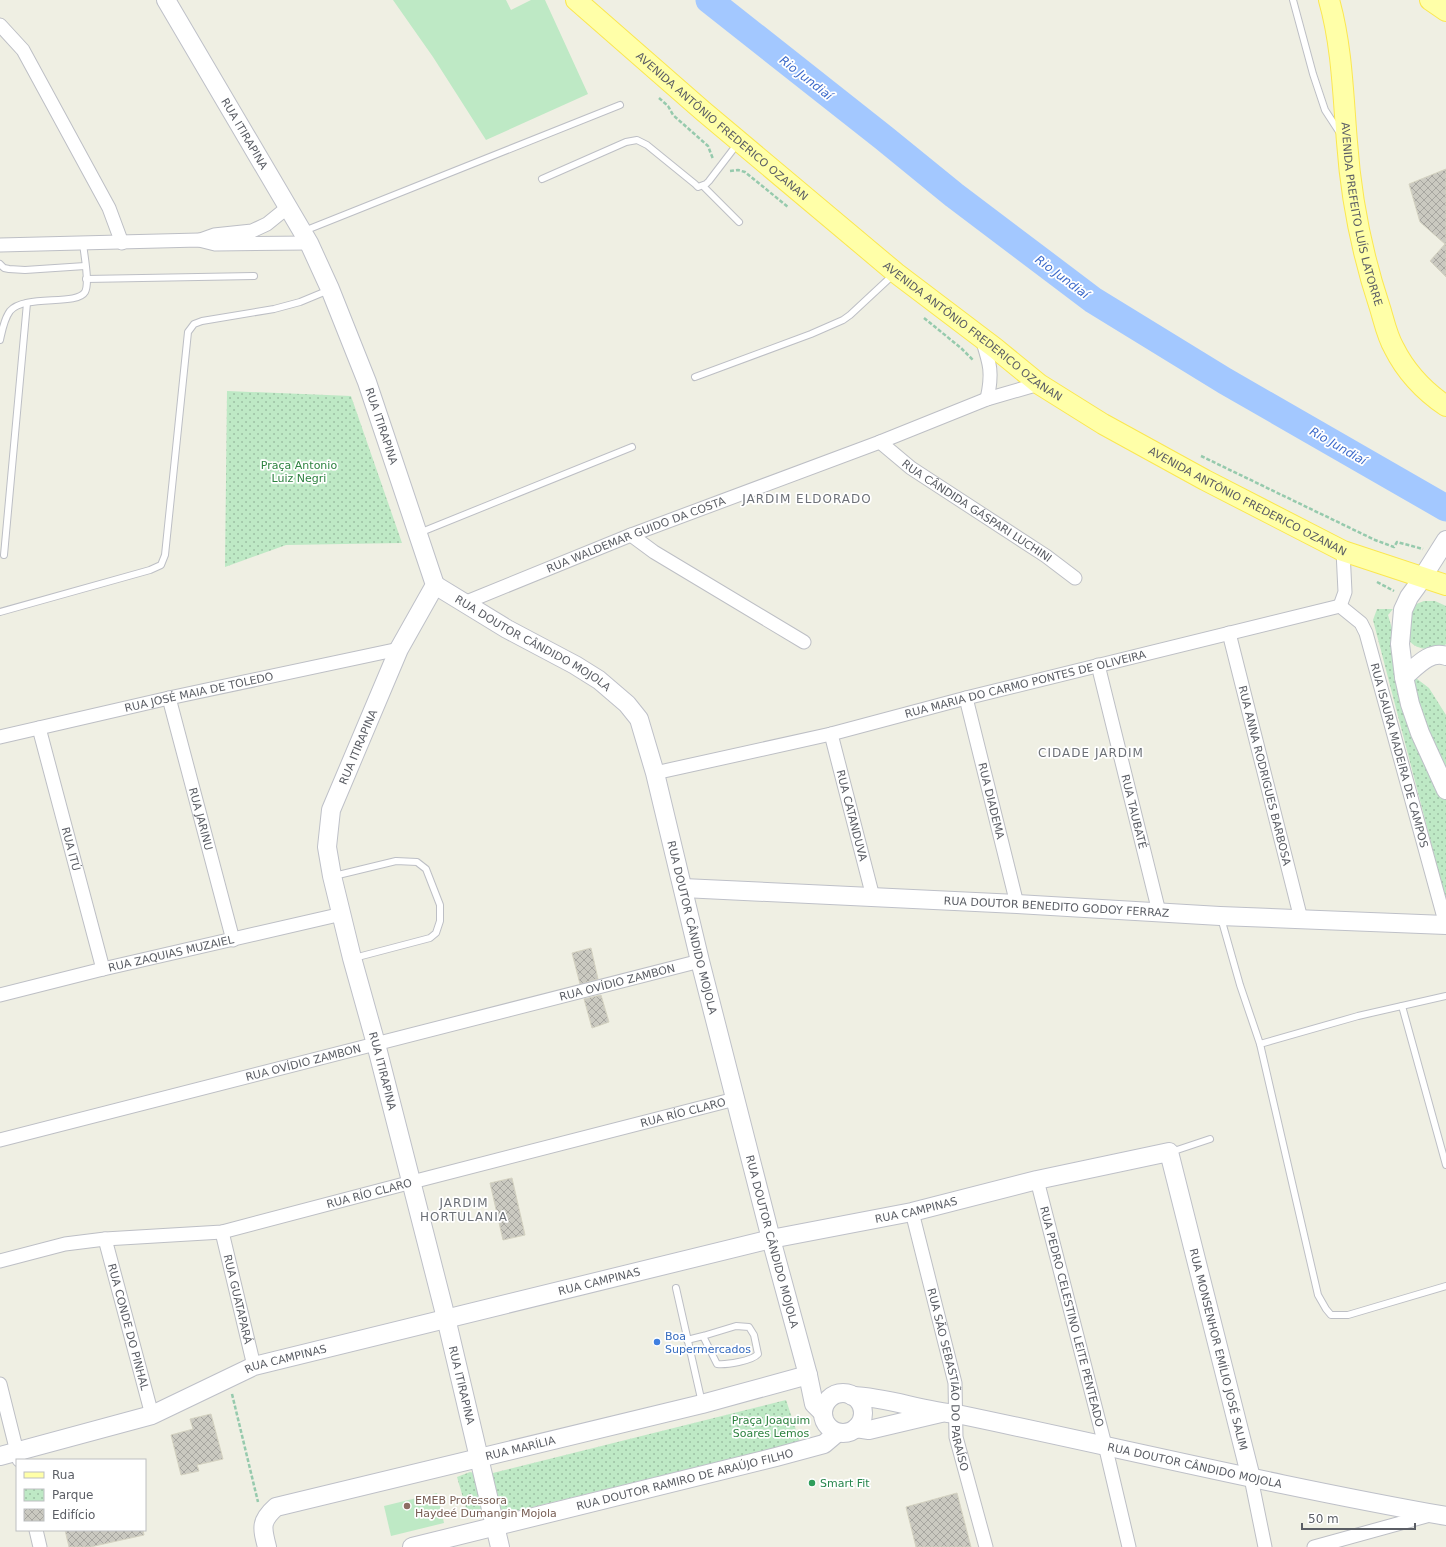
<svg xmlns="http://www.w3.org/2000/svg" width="1446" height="1547" font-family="'DejaVu Sans',sans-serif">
<defs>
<pattern id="park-dots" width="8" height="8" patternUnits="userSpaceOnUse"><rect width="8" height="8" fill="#bee9c5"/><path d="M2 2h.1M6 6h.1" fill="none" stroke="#9dc0a4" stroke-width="1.8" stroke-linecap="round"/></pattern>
<pattern id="building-cross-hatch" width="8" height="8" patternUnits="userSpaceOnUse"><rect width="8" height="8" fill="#cac9c0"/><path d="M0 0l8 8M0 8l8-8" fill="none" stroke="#a7a6a0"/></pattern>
</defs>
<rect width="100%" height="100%" fill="#efefe3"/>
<g fill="#bee9c5">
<polygon points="393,0 506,0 511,10 531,0 545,0 588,94 486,140 433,57"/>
<polygon points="437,1493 444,1523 391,1536 384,1506"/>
</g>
<g fill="url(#park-dots)">
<polygon points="227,391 351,396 402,543 286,545 225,567"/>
<path d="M1424,601H1435L1446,606V644L1441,649C1430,650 1410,650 1407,635C1405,629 1410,613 1411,606Z"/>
<polygon points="1377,609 1393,609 1388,615 1404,669 1429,688 1446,715 1446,900 1373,620"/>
<polygon points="786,1400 800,1442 500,1515 485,1475"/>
<polygon points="470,1472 474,1473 482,1511 468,1515 457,1477"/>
</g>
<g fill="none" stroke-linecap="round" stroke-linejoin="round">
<polyline stroke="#a3c8ff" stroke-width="27" points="709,0 884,138 954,195 1093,300 1225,381 1446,508"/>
</g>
<g fill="url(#building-cross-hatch)" stroke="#d4d2c1">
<polygon points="1446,169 1446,277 1430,261 1445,244 1420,222 1409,184"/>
<polygon points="591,948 598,979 580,984 572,953"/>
<polygon points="601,995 609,1022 592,1028 584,999"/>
<polygon points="512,1178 525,1235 503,1240 490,1183"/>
<polygon points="211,1414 223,1459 197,1465 199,1471 181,1475 171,1435 193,1429 190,1419"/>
<polygon points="957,1493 971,1547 916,1547 906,1507"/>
<polygon points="65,1530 143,1530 144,1535 90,1547 69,1547"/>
</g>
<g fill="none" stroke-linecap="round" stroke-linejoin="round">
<defs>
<g id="lane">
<polyline points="1293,0 1313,74 1325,110 1340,133"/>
<polyline points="542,179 626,142 637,140 647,145 695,184 698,187 706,184 709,181 738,143"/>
<polyline points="703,186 739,222"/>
<polyline points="304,231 620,105"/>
<polyline points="0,264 4,268 9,269 25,270 85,266"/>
<polyline points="86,279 254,276"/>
<path d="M0,340C2,331 4,319 10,311C24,294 77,306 85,292C90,283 84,255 83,243"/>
<polyline points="695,377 811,334 843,320 850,315 893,275"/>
<polyline points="419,533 632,447"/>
<polyline points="4,555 27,303"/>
<polyline points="0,612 150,570 161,565 165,555 188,332 194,324 202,321 274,309 300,302 329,290"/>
<polyline points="334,876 396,861 417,862 426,869 440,905 440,921 436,933 430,938 354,958"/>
<polyline points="1221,918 1240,985 1260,1044 1318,1295 1326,1309 1331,1315 1348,1315 1446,1286"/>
<polyline points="1402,1006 1446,1165"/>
<polyline points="1260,1044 1358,1016 1446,996"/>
<polyline points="1171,1152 1210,1139"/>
<polyline points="676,1288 702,1403"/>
<path d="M687,1340L703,1336L736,1326L749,1327L754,1335L758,1354C752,1361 726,1365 717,1364L703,1336"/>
</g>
<g id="street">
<polyline points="0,25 23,50 109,208 122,243"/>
<polyline points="200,240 214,235 252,231 267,224 288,207"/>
<polyline points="0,245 199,240 215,244 309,243"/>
<path d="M982,339C990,364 993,373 987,399"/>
<path id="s1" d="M880,442L911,468L1046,556L1075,578"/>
<polyline points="631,535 654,552 804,642"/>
<path id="s2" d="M464,603L631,535L880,442L987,399L1039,384"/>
<path id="s3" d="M1340,606L1361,623L1366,633L1443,914"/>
<polyline points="1340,606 1345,592 1343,551"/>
<path id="s4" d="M1229,633L1301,919"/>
<path id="s5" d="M1098,665L1159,912"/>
<path id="s6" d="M169,698L233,940"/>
<path id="s7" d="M966,698L1017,904"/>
<path id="s8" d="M39,728L103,969"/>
<path id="s9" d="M831,734L873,897"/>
<path id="s10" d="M0,737L169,698L399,649"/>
<path id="s11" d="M655,773L831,734L966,698L1340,606"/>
<path id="s12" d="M0,995L103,969L342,914"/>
<path id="s13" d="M0,1140L700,961"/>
<path id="s14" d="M1037,1180L1105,1445L1129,1547"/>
<path id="s15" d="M912,1212L955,1383L956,1437L986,1547"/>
<path id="s16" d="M222,1232L254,1366"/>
<path id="s17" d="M105,1239L152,1415"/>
<path id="s18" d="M0,1261L65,1244L105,1239L222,1232L412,1182L735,1099"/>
<polyline points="0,1384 19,1460"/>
<polyline points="1251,1478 1265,1547"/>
<polyline points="36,1530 40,1547"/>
<polyline points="1314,1547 1430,1515"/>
</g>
<g id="secondary">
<path id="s19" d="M166,0L309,243L330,289L367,382L435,585L399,649L331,810L327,847L332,876L352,958L376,1044L446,1318L500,1547"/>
<polyline points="1446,540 1417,586 1409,597 1403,610 1400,644 1404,677 1410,704 1420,733 1446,790"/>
<path id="s20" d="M435,585L507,629L575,665L599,680L627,704L639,719L655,773L700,961L771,1239L808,1375L814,1404L822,1412"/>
<path d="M1404,677C1416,667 1430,650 1446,656"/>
<path id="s21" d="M683,888L1017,904L1220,916L1446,925"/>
<circle cx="843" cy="1413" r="20"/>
<path id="s22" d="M852,1396C888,1397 921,1411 957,1414C1120,1448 1282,1487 1446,1516"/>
<polyline points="856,1428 869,1430 941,1413"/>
<path id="s23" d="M0,1456L152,1415L254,1366L771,1239L912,1212L1037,1180L1169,1152L1251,1478"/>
<path id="s24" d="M267,1547C262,1528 260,1521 276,1507L702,1404L808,1375"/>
<path id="s25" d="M412,1547L776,1457L824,1444L837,1433"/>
</g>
<g id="primary">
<path id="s26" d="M576,0L703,111L896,273L995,348L1039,384L1103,424L1205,480L1343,551L1446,585"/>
<path id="s27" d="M1329,0C1342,46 1343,94 1347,142C1351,198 1362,254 1380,308C1384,321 1387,336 1394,348C1406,372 1424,391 1446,406"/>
<polyline points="1430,0 1446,11"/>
</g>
</defs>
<use href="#lane" stroke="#bdbfc5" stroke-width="8"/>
<use href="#street" stroke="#bdbfc5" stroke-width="15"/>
<use href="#secondary" stroke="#bec0c8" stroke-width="20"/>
<use href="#primary" stroke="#fbe751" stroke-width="22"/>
<g stroke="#96caad" stroke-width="2.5" stroke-dasharray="4 2" stroke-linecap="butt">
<polyline points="659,98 668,106 673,115 708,146 713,159"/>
<polyline points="730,171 738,170 745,172 788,207"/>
<polyline points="924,318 961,348 973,360"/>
<polyline points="1201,456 1375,540 1394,547 1397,542 1423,549"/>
<polyline points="1377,582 1394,591"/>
<polyline points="232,1394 258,1502"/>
</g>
<use href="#lane" stroke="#fff" stroke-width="6"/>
<use href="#street" stroke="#fff" stroke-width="13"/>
<use href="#secondary" stroke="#fff" stroke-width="18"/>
<use href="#primary" stroke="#ffffa8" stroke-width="20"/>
</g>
<circle fill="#3f7fe0" stroke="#fff" stroke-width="1.5" cx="657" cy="1342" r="4"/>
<circle fill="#2e9e5b" stroke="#fff" stroke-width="1.5" cx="812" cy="1483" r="4"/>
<circle fill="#8d6e63" stroke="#fff" stroke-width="1.5" cx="407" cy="1506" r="4"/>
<g text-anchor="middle" stroke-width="3.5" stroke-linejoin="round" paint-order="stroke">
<g font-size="11" fill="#5b5e65" stroke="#fff">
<text dy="4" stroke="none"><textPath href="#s26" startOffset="193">AVENIDA ANTÔNIO FREDERICO OZANAN</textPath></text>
<text dy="4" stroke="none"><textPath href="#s19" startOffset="155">RUA ITIRAPINA</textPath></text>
<text dy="4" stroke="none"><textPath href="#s27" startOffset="217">AVENIDA PREFEITO LUÍS LATORRE</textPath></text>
<text dy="4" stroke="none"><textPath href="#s26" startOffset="517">AVENIDA ANTÔNIO FREDERICO OZANAN</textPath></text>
<text dy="4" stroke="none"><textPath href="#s19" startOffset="479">RUA ITIRAPINA</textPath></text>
<text dy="4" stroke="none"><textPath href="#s26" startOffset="841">AVENIDA ANTÔNIO FREDERICO OZANAN</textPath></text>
<text dy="4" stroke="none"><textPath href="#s1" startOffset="119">RUA CÂNDIDA GÁSPARI LUCHINI</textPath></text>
<text dy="4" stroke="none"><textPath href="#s2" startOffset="185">RUA WALDEMAR GUIDO DA COSTA</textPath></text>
<text dy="4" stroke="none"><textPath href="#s20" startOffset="114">RUA DOUTOR CÂNDIDO MOJOLA</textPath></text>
<text dy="4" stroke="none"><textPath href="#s11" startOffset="381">RUA MARIA DO CARMO PONTES DE OLIVEIRA</textPath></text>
<text dy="4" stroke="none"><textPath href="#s10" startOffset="204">RUA JOSÉ MAIA DE TOLEDO</textPath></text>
<text transform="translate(358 747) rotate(-67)" y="4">RUA ITIRAPINA</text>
<text dy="4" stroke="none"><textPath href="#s3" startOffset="165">RUA ISAURA MADEIRA DE CAMPOS</textPath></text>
<text dy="4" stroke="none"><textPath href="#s4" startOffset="147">RUA ANNA RODRIGUES BARBOSA</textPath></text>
<text dy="4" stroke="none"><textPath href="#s7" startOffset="106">RUA DIADEMA</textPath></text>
<text dy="4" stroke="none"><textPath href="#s5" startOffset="151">RUA TAUBATÉ</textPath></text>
<text dy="4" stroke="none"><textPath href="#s9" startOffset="84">RUA CATANDUVA</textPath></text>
<text dy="4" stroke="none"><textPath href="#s6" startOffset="125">RUA JARINU</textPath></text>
<text dy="4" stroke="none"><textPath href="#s8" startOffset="125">RUA ITÚ</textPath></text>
<text dy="4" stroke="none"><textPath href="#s21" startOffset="374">RUA DOUTOR BENEDITO GODOY FERRAZ</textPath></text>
<text dy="4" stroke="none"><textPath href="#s20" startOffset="461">RUA DOUTOR CÂNDIDO MOJOLA</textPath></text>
<text dy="4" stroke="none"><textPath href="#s12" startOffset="176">RUA ZAQUIAS MUZAIEL</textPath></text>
<text dy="4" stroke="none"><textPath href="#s13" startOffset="637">RUA OVÍDIO ZAMBON</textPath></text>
<text dy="4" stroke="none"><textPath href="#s13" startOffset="313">RUA OVÍDIO ZAMBON</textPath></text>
<text dy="4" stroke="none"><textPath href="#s19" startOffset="1163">RUA ITIRAPINA</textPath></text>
<text dy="4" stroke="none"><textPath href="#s18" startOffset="701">RUA RÍO CLARO</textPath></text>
<text dy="4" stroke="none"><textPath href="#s18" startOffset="377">RUA RÍO CLARO</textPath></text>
<text dy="4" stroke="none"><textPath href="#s23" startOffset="951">RUA CAMPINAS</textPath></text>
<text dy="4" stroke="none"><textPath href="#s20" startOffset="785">RUA DOUTOR CÂNDIDO MOJOLA</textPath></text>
<text dy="4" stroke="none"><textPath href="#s23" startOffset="626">RUA CAMPINAS</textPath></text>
<text dy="4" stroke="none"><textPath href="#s16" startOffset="69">RUA GUATAPARÁ</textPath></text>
<text dy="4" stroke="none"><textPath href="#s14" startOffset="141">RUA PEDRO CELESTINO LEITE PENTEADO</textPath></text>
<text dy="4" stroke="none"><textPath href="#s17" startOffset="91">RUA CONDE DO PINHAL</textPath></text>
<text dy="4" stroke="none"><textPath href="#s23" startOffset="1414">RUA MONSENHOR EMÍLIO JOSÉ SALIM</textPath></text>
<text dy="4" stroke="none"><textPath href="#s23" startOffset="303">RUA CAMPINAS</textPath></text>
<text dy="4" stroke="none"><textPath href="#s15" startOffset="172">RUA SÃO SEBASTIÃO DO PARAÍSO</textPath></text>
<text dy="4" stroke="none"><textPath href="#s19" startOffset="1487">RUA ITIRAPINA</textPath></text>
<text dy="4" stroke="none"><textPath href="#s24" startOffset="296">RUA MARÍLIA</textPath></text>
<text dy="4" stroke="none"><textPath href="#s22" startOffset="350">RUA DOUTOR CÂNDIDO MOJOLA</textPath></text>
<text dy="4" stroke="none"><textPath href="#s25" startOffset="281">RUA DOUTOR RAMIRO DE ARAÚJO FILHO</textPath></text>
</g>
<g font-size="11" fill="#2e8240" stroke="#fff">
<text x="299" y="469">Praça Antonio<tspan x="299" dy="13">Luiz Negri</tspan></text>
<text x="771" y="1424">Praça Joaquim<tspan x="771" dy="13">Soares Lemos</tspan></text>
</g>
<g font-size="11" fill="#366cbe" stroke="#fff" text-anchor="start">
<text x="665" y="1340">Boa<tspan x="665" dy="13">Supermercados</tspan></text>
</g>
<g font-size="11" fill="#27864d" stroke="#fff" text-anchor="start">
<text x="820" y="1487">Smart Fit</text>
</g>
<g font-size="11" fill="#785e54" stroke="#fff" text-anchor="start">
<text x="415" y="1504">EMEB Professora<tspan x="415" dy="13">Haydeé Dumangin Mojola</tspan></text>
</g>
<g font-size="12" font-style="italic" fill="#3d6bcb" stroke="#fff">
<text transform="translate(806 78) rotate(38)" y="4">Rio Jundiaí</text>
<text transform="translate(1062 277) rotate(37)" y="4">Rio Jundiaí</text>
<text transform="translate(1338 446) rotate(30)" y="4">Rio Jundiaí</text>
</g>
<g font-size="12" letter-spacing="1" fill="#6c7077" stroke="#fff">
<text x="807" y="503">JARDIM ELDORADO</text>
<text x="1091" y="757">CIDADE JARDIM</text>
<text x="464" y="1207">JARDIM<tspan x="464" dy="14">HORTULANIA</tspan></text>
</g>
</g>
<rect x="16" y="1459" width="130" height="72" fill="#ffffff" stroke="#bdbfc1"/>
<rect x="24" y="1472" width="20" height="6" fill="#ffffa8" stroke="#bdbfc1"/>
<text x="52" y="1479" font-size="12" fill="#5b5e65">Rua</text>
<rect x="24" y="1489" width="20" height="12" fill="url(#park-dots)" stroke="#bdbfc1"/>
<text x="52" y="1499" font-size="12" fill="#5b5e65">Parque</text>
<rect x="24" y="1509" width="20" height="12" fill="url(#building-cross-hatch)" stroke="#bdbfc1"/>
<text x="52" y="1519" font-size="12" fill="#5b5e65">Edifício</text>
<path d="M1302 1523v6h113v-6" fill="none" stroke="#5b5e65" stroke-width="2"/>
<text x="1308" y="1523" font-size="12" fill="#5b5e65" stroke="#ffffff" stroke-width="3" paint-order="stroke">50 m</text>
</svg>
